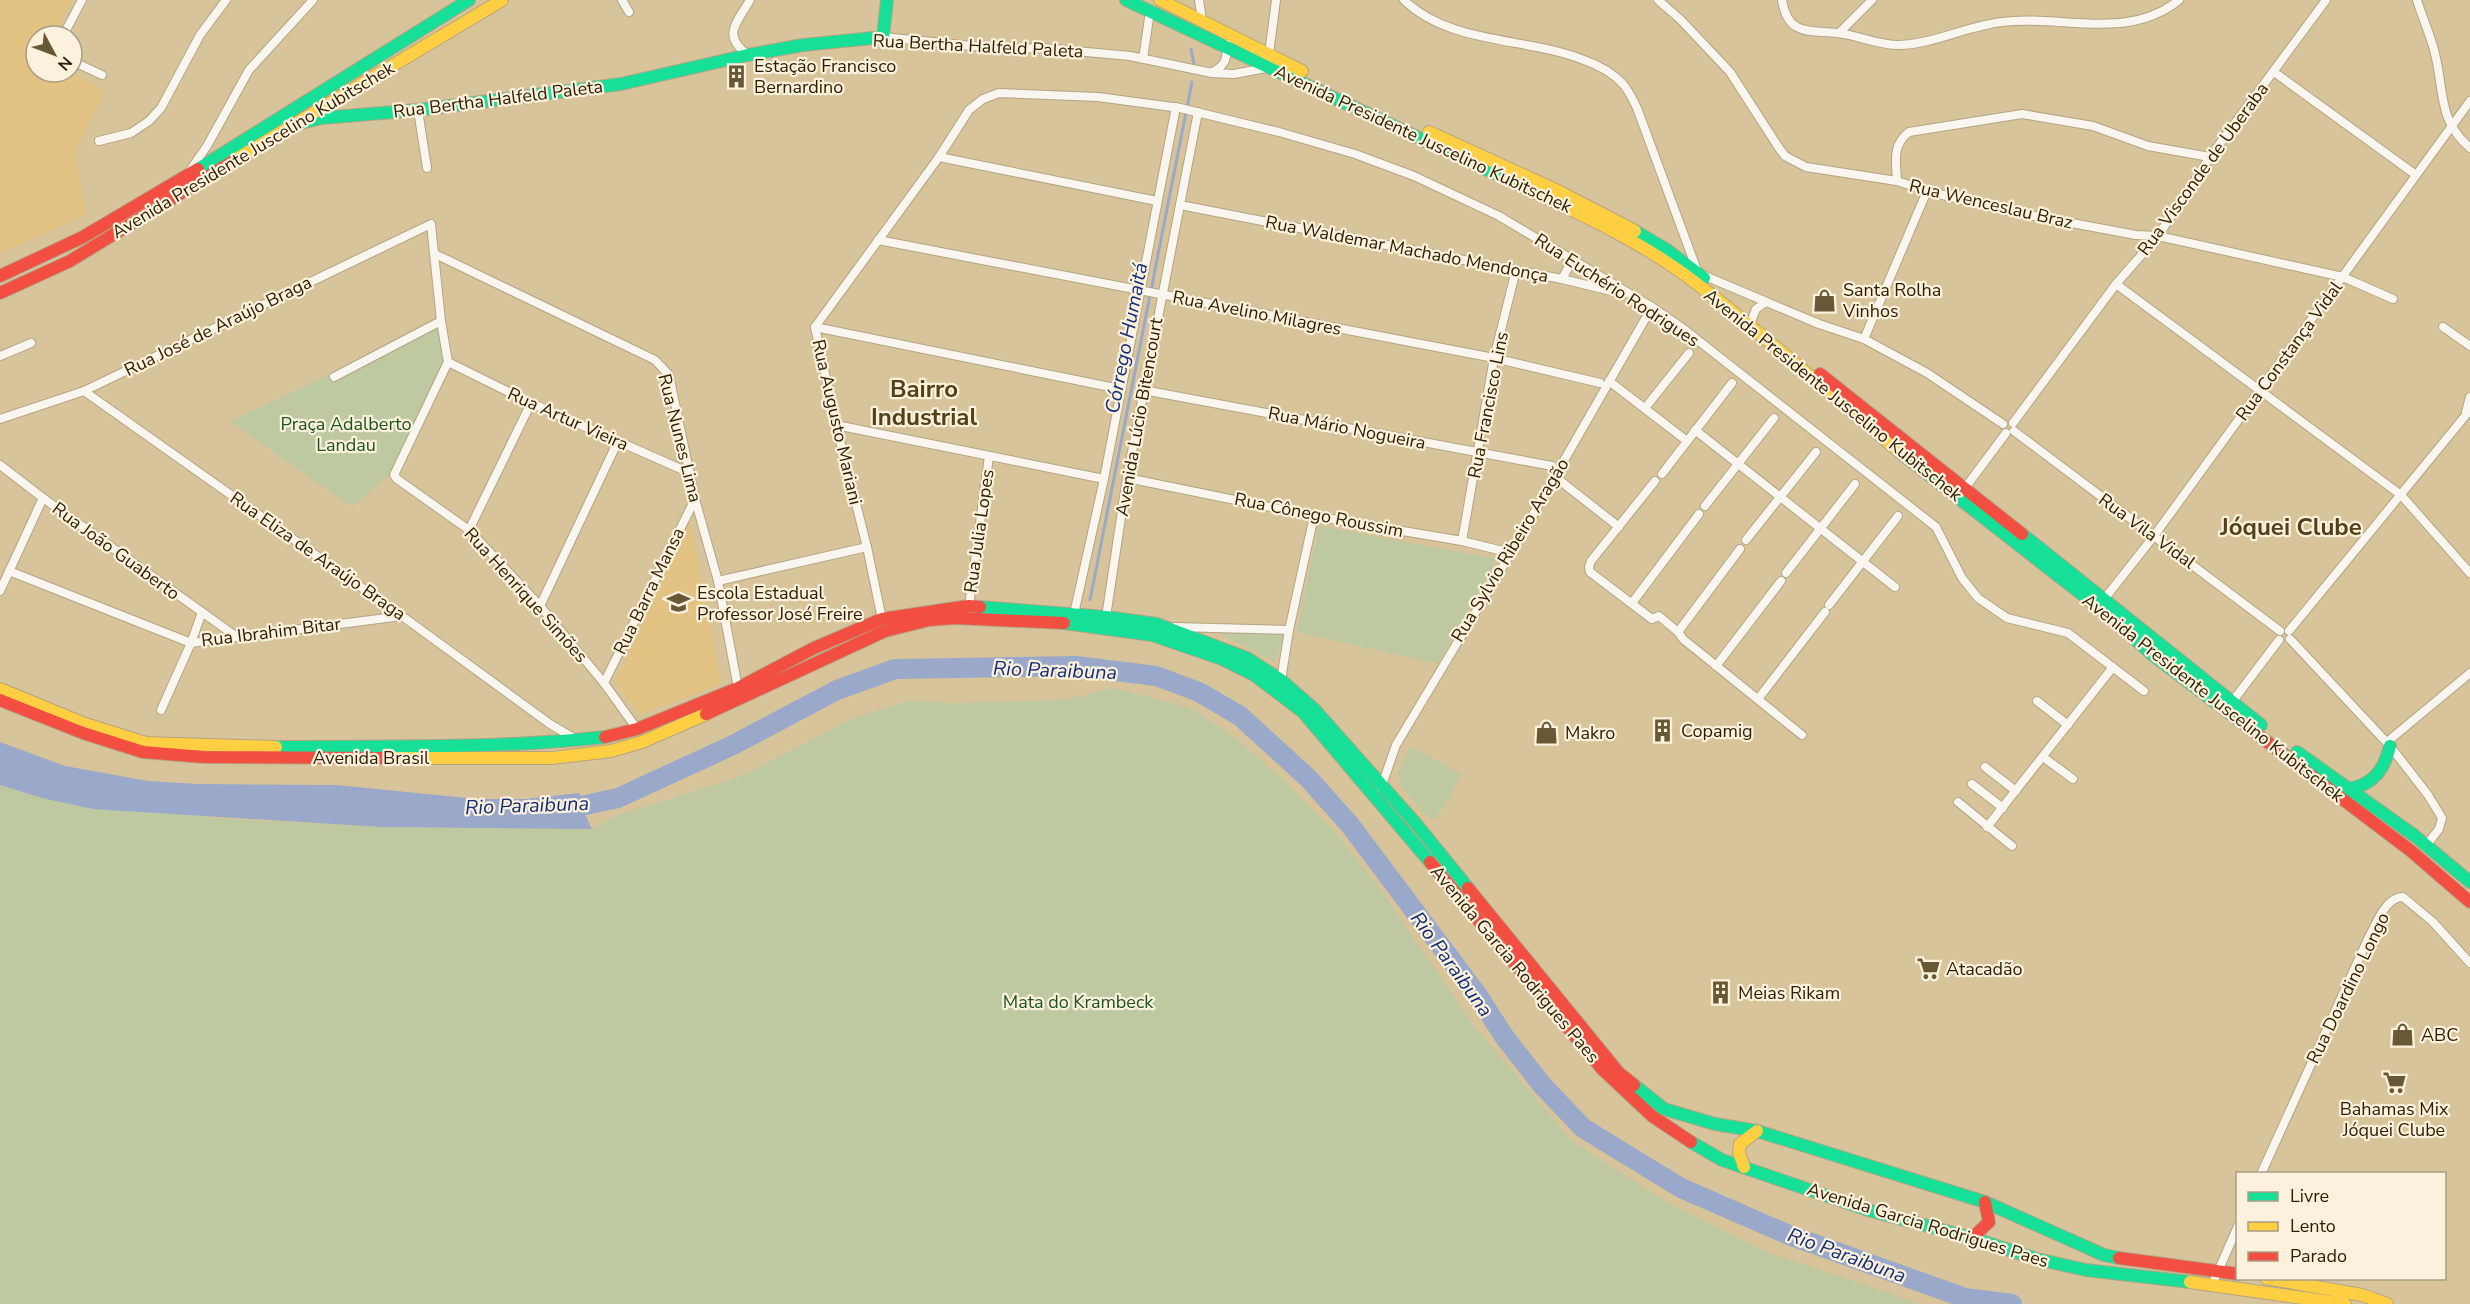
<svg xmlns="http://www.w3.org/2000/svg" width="2470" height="1304" font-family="'Nunito Sans',sans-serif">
<rect width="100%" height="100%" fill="#d8c49a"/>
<g fill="#e2c383">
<polygon points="0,0 71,0 55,36 36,36 36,72 70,72 105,90 75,151 86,215 0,253"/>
<polygon points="690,522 721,684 641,714 615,683"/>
</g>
<g fill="#bec9a2">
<polygon points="438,326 444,362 388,475 352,507 230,421 331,374 334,380"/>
<polygon points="1319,526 1497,559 1438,664 1297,632"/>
<polygon points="1219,633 1286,633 1275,662"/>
<polygon points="1114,688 1194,709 1240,742 1281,778 1334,831 1382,892 1474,1026 1573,1142 1668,1203 1767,1252 1920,1304 0,1304 0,785 42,798 215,818 381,827 592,829 618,815 742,776 853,718 908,701 954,703 1063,700"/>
<path d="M1411,746L1462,775L1436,819C1424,819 1400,786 1397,774Z"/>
</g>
<polygon fill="#9aa9c9" points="0,742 65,766 148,781 198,784 337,785 477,799 525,799 580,793 581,806 592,829 381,827 93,809 42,798 0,785"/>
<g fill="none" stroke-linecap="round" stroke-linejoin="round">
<g stroke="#9aa9c9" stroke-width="3">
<polyline points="1191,49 1194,64"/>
<polyline points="1090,600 1192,82"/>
</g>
<polyline stroke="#9aa9c9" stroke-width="20" points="557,806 581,806 618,798 733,745 837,690 895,669 1076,666 1156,676 1199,692 1240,716 1309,779 1350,825 1479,997 1503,1035 1542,1085 1583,1128 1681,1188 1789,1235 1965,1298 2012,1304"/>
<defs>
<g id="street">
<polyline points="622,0 629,12"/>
<polyline points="1199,0 1202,20"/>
<path d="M1404,0C1450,45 1527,37 1584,60C1598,65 1613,73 1623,84C1629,91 1633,100 1637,108L1698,273L1819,324L1864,339L1927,373L2003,424"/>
<polyline points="1658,0 1681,20 1730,72 1779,148 1785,156 1806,167 1897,181 1927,191 2002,210 2136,235 2158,236 2343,277 2393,299"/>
<path d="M1782,0C1788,36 1808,30 1837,33C1858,35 1877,45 1899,45C1934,44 1967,26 2002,22C2061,14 2128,42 2179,0"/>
<path d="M2417,0C2423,20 2432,38 2436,58C2444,94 2439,121 2470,148"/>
<polyline points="1839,33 1872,0"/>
<polyline points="63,36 82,0"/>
<polyline points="883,37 1002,49 1043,48 1130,56 1212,73 1234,74 1266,68"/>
<polyline points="1269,54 1276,0"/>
<path d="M748,55C721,35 737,23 750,0"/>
<polyline points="1143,59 1150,11"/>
<polyline points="72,61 102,75"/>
<path d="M1212,72C1226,66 1227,58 1227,44"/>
<polyline points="2274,72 2416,175"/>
<polyline points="418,110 427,168"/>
<polyline points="99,141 131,133 149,121 161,108 200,35 226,0"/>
<polyline points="939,157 1157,201"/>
<polyline points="191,169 207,146 249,70 313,0"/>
<path d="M1897,181C1896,161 1892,145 1909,132L2022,114L2093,126L2148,146L2210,157"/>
<polyline points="1180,205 1562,279 1624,294"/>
<polyline points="878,240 1494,358 1600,383"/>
<polyline points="435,254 655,360 669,375 695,499 718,581 738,688"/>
<polyline points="1562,279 1573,259"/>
<polyline points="2116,284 2401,495 2470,573"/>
<polyline points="1752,319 1756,309 1766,302"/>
<polyline points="815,327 1120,389"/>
<polyline points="2443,327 2470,346"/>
<polyline points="1864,339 1927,191"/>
<polyline points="0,356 31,343"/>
<polyline points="448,362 531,403 690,473"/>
<polyline points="334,377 441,321"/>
<polyline points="1609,381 1687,441"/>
<polyline points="1143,390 1552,466"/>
<polyline points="84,391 402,616 550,724 577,740"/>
<polyline points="1645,408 1689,353"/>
<polyline points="2466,412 2470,397"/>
<polyline points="0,419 84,391 431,224 441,321 448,362 394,475 397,479 469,530 540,606 604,683 637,729"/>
<polyline points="2013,423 2116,284 2158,236 2210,157 2326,0"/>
<polyline points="836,425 1104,479"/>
<polyline points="1695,430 1895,587"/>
<polyline points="2014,431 2280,631"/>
<polyline points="0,465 43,498 234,635"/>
<polyline points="1662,474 1732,383"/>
<polyline points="1554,476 1619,527"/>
<polyline points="1127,478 1314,516 1462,541 1511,553"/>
<polyline points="1655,481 1591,561 1589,567 1590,572 1652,619 1659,616 1678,632 1683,639 1802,735"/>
<polyline points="1965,488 2006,433"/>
<polyline points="1705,506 1774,418"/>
<polyline points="469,530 531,403"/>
<polyline points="1746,540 1816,452"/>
<polyline points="1462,541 1494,358 1516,270"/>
<polyline points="9,571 191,643 402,616"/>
<polyline points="1786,573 1855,484"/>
<polyline points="718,581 867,547"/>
<polyline points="0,591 43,498"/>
<polyline points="2105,598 2154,536 2470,101"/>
<polyline points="1632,603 1699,514"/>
<polyline points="1829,605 1898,516"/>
<polyline points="540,606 618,441"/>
<polyline points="969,606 989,456"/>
<polyline points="1074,614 1104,479 1176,107"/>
<polyline points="1106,617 1127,478 1198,112"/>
<polyline points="882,619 867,547 836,425 815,327 939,157 969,110 983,99 999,93 1098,97 1180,108 1279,132 1355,154 1414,176 1499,216 1652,307 1681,327 1936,527 1962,578 1978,598 2007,618 2068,633 2144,691"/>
<polyline points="1175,627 1289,630"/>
<polyline points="2289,631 2470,410"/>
<polyline points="1678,632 1740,549"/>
<polyline points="2290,639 2390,746 2428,795 2442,818 2439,829 2425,847"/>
<polyline points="1716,666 1781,581"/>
<polyline points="1281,680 1289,630 1314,516"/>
<polyline points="604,683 695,499"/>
<polyline points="1758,699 1825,612"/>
<polyline points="2037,701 2068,725"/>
<polyline points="2232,702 2279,640"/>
<polyline points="161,710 191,643 202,612"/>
<polyline points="2387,742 2470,673"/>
<polyline points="2043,757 2073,779"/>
<polyline points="1985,767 2016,791"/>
<polyline points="1972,784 2003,808"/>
<polyline points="1381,788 1396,745 1511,553 1652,307"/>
<polyline points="1958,802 2012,846"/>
<polyline points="1987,827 2113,667"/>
<path d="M2261,1174L2368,939C2376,925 2385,897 2403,897L2433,922L2470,963"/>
<polyline points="2212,1285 2238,1226"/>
</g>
<g id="fast">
<polyline points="1126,0 1538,194"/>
<polyline points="301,123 322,118 418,110 621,84 748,55 803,45 883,37 887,0"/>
<polyline points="198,169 469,0"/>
<polyline points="1635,231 1667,250 1704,278"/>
<polyline points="1902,454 2097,606 2154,656 2245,725"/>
<polyline points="2022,534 2261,725"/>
<polyline points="980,607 1106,617 1157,624 1247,658 1281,680 1314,709 1417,825 1468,888"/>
<polyline points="1064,623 1152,635 1222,659 1254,675 1303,712 1430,862"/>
<path d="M276,747C386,746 496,749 605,737"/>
<polyline points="2297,752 2415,836 2470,882"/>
<path d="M2349,789C2374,784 2384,770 2390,746"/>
<polyline points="1634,1085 1664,1109 1715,1124 1757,1131 1985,1202 2104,1255 2119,1258"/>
<polyline points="1691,1142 1722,1160 1868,1210 1972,1238 2037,1259 2086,1270 2190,1282"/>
</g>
<g id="slow">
<polyline points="1160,0 1302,71"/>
<polyline points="1429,132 1558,191 1635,231"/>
<polyline points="233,161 502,0"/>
<path d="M1538,194C1592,219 1648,246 1696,283C1767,337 1834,397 1902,454"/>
<polyline points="0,689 85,724 146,743 276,747"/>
<polyline points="389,758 552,758 611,751 642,742 706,714"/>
<polyline points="1744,1167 1739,1153 1740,1144 1757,1131"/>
<polyline points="2266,1278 2362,1295 2387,1304"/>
<polyline points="2190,1282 2345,1304"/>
</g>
<g id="jam">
<polyline points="0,276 83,237 198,169"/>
<polyline points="0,293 70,261 233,161"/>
<polyline points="1820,374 2022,534"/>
<polyline points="0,700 83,733 143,752 203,757 389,758"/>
<polyline points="706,714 885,631 929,620 955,618 1064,623"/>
<polyline points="2245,725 2411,851 2470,902"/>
<polyline points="605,737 637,729 738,688 814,648 882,619 969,606 980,607"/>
<polyline points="1430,862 1603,1070 1652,1116 1691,1142"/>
<polyline points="1468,888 1619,1073 1634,1085"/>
<polyline points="1972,1238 1989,1222 1985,1202"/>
<polyline points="2119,1258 2238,1274"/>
</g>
</defs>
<use href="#street" stroke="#b4a483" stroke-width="10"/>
<use href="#fast" stroke="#b4a483" stroke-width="14"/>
<use href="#slow" stroke="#b4a483" stroke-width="14"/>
<use href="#jam" stroke="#b4a483" stroke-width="14"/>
<use href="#street" stroke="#f9f6f0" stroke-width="8"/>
<use href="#fast" stroke="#16e098" stroke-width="12"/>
<use href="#slow" stroke="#ffcf43" stroke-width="12"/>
<use href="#jam" stroke="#f24e42" stroke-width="12"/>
</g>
<defs>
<symbol id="building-bare" viewBox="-9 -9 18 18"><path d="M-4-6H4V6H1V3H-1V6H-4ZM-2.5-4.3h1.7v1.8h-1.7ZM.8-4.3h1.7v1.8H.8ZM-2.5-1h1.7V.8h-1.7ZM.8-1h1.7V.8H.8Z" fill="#685836" stroke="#fcf1dc" stroke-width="2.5" paint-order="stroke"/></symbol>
<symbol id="shop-bare" viewBox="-9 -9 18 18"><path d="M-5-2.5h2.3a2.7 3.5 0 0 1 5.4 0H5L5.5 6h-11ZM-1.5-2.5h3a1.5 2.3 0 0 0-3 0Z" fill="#685836" stroke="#fcf1dc" stroke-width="2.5" paint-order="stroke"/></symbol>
<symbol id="school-bare" viewBox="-9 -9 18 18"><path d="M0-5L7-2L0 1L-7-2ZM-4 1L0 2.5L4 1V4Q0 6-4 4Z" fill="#685836" stroke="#fcf1dc" stroke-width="2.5" paint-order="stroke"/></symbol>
<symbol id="supermarket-bare" viewBox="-9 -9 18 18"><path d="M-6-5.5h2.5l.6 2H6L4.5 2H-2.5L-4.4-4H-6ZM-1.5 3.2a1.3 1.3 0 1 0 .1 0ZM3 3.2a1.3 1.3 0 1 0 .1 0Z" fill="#685836" stroke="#fcf1dc" stroke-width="2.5" paint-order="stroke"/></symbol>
</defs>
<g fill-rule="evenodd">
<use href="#building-bare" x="720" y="60" width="33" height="33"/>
<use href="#shop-bare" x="1808" y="284" width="33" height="33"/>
<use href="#school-bare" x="662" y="586" width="33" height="33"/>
<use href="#building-bare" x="1646" y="714" width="33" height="33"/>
<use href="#shop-bare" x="1530" y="716" width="33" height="33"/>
<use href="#supermarket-bare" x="1912" y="952" width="33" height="33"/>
<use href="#building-bare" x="1704" y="976" width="33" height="33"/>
<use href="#shop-bare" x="2386" y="1018" width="33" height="33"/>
<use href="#supermarket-bare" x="2378" y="1066" width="33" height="33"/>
</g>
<g text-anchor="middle" stroke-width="4.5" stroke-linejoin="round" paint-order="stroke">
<g font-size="18" fill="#2c1e00" stroke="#fcf1dc">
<text transform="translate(978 46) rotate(3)" y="6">Rua Bertha Halfeld Paleta</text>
<text transform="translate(498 99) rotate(-7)" y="6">Rua Bertha Halfeld Paleta</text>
<text transform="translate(1423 139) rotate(25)" y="6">Avenida Presidente Juscelino Kubitschek</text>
<text transform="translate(253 150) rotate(-31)" y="6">Avenida Presidente Juscelino Kubitschek</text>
<text transform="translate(2203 169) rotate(-54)" y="6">Rua Visconde de Uberaba</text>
<text transform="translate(1991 204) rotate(13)" y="6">Rua Wenceslau Braz</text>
<text transform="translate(1407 249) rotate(11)" y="6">Rua Waldemar Machado Mendonça</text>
<text transform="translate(1617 290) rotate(33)" y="6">Rua Euchério Rodrigues</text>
<text transform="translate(1257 313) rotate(11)" y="6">Rua Avelino Milagres</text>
<text transform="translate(218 326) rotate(-26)" y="6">Rua José de Araújo Braga</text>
<text transform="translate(2289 351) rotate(-54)" y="6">Rua Constança Vidal</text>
<text transform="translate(1833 395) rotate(39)" y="6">Avenida Presidente Juscelino Kubitschek</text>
<text transform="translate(1488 405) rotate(-79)" y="6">Rua Francisco Lins</text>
<text transform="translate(1139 417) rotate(-80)" y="6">Avenida Lúcio Bitencourt</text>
<text transform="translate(568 419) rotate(24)" y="6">Rua Artur Vieira</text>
<text transform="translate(837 422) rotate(77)" y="6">Rua Augusto Mariani</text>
<text transform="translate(1347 428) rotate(11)" y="6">Rua Mário Nogueira</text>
<text transform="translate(680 438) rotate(76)" y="6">Rua Nunes Lima</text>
<text transform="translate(1319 515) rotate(11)" y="6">Rua Cônego Roussim</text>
<text transform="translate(979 531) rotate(-82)" y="6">Rua Julia Lopes</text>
<text transform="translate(2147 531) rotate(36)" y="6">Rua Vila Vidal</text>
<text transform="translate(1510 550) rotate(-59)" y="6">Rua Sylvio Ribeiro Aragão</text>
<text transform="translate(116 551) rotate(36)" y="6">Rua João Guaberto</text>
<text transform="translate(318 556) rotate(35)" y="6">Rua Eliza de Araújo Braga</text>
<text transform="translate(649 591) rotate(-64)" y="6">Rua Barra Mansa</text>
<text transform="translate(526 595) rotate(48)" y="6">Rua Henrique Simões</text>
<text transform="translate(271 632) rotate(-7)" y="6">Rua Ibrahim Bitar</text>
<text transform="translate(2213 698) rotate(38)" y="6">Avenida Presidente Juscelino Kubitschek</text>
<text x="371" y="764">Avenida Brasil</text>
<text transform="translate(1515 964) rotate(50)" y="6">Avenida Garcia Rodrigues Paes</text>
<text transform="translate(2348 988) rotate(-64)" y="6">Rua Doardino Longo</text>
<text transform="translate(1928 1225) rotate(17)" y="6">Avenida Garcia Rodrigues Paes</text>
</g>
<g font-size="18" fill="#2c1e00" stroke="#fcf1dc" text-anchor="start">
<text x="754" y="72">Estação Francisco<tspan x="754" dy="21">Bernardino</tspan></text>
<text x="1843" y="296">Santa Rolha<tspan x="1843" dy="21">Vinhos</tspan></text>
<text x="697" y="599">Escola Estadual<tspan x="697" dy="21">Professor José Freire</tspan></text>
<text x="1681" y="737">Copamig</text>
<text x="1565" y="739">Makro</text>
<text x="1946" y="975">Atacadão</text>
<text x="1738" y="999">Meias Rikam</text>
<text x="2421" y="1041">ABC</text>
<text x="2394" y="1115" text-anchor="middle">Bahamas Mix<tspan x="2394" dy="21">Jóquei Clube</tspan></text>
</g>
<g font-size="18" fill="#1b541f" stroke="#fcf1dc">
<text x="346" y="430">Praça Adalberto<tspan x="346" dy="21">Landau</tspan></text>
<text x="1078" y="1008">Mata do Krambeck</text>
</g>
<g font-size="20" font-style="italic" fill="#132f78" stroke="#fcf1dc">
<text transform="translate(1126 338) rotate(-79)" y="7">Córrego Humaitá</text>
<text transform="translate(1055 670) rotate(2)" y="7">Rio Paraibuna</text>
<text transform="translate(527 805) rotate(-2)" y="7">Rio Paraibuna</text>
<text transform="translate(1452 964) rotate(54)" y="7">Rio Paraibuna</text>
<text transform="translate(1847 1255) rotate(20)" y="7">Rio Paraibuna</text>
</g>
<g font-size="24" font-weight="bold" fill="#524018" stroke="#fcf1dc">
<text x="924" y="397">Bairro<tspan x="924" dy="28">Industrial</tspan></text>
<text x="2291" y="535">Jóquei Clube</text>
</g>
</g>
<rect x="2236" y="1172" width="210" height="108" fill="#fcf1dc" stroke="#a99d84" stroke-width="1.5"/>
<rect x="2248" y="1192" width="30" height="9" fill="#16e098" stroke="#a99d84" stroke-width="1.5"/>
<text x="2290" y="1202" font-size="18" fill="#2c1e00">Livre</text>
<rect x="2248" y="1222" width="30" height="9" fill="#ffcf43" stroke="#a99d84" stroke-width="1.5"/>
<text x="2290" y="1232" font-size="18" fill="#2c1e00">Lento</text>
<rect x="2248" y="1252" width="30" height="9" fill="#f24e42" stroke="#a99d84" stroke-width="1.5"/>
<text x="2290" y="1262" font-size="18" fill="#2c1e00">Parado</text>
<g transform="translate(54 54) rotate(131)"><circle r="28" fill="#fcf1dc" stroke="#a99d84" stroke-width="1.5"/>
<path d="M0-4.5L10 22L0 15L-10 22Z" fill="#685836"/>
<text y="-9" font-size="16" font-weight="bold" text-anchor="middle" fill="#2c1e00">N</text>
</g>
</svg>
